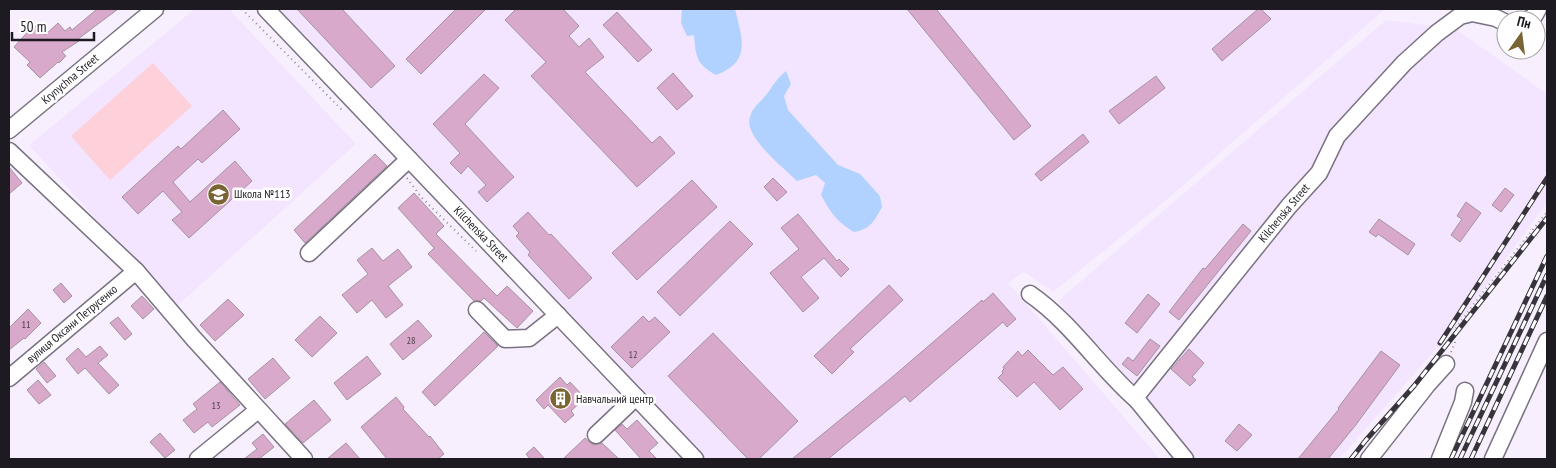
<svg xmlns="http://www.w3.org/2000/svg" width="1556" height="468" font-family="'PT Sans Narrow',sans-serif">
<rect width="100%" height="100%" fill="#f7effe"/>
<g fill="#f3e5ff">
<polygon points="195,9 229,9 356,144 176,307 29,145"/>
<polygon points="278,9 1385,9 1164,202 1053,292 1024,272 1008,283 1160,459 706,459 587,331"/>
<polygon points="1386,20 1456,29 1547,94 1547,203 1458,324 1339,459 1193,459 1058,301"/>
</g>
<polygon fill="#fed0d9" points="153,63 192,106 110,180 71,136"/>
<g fill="#b1d2fe">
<path d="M682,9H735C742,38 752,62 716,75C696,64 696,57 694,35L687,36L681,23Z"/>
<path d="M786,71L791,84L784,96L788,110L838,165L860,174L880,196L882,207C874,221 871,229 854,232C836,221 831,213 821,195L825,183L816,175L797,181C784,168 743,136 750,117C753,106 760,103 766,95C773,86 777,78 786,71Z"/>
</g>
<g fill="#d8a9cb" stroke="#a5939f">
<polygon points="97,9 118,9 78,39 79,41 62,52 66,56 59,63 58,62 40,78 27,65 30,62 14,47 34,25 45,35 58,23 65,31 70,27 72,30"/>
<polygon points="297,9 342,9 395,66 371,88"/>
<polygon points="456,9 486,9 421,74 406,59"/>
<polygon points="516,9 563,9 579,26 569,36 579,47 589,38 604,57 585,72 652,143 660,136 675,153 637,187 531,76 546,62 505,20"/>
<polygon points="907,9 936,9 1031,126 1014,140"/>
<polygon points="1258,9 1261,9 1271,19 1222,61 1212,49"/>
<polygon points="617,12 652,50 638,62 603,25"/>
<polygon points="673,73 693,96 677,110 657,88"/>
<polygon points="484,74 499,88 465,124 514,177 487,202 478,192 486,185 468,166 461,174 450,163 460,153 433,124"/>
<polygon points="1156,76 1165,88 1119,124 1109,111"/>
<polygon points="223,110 240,129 202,163 198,159 173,182 190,202 235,161 252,181 189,238 172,220 182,212 163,191 138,214 122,197 178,146 181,149"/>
<polygon points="1083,134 1089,142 1041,181 1035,174"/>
<polygon points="375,154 387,166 305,243 294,230"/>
<polygon points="9,167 22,183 9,194"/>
<polygon points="773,178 787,192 777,201 764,187"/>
<polygon points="692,180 717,207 637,280 612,253"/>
<polygon points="1505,188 1514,195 1501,212 1492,205"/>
<polygon points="414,193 444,226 436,234 497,296 507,286 533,311 517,328 484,298 481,301 474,301 428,254 434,248 398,208"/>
<polygon points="1466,202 1481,213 1460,242 1451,235 1462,219 1457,216"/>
<polygon points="528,212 549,235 551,234 592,278 569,299 528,255 530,252 516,236 519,233 513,226"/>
<polygon points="798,214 837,261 839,259 849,269 841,277 824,258 801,277 819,298 803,312 770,273 799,249 781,228"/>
<polygon points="1379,219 1415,244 1408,255 1378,234 1376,237 1369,232"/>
<polygon points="730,221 753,244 680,316 657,292"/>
<polygon points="1243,224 1251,231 1179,320 1169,312 1203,268 1205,269"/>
<polygon points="372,248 383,261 398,249 412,267 388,286 403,305 386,318 372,300 357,313 342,295 368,274 357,260"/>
<polygon points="61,283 72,296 64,303 53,290"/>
<polygon points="889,285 903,300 850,349 854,352 832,374 814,356"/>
<polygon points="993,293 1016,319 1007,327 1003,322 910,402 905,396 828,459 792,459 890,379 982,300 983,302"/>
<polygon points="1148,294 1160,304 1137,333 1125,323"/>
<polygon points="142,296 154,309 143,319 131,306"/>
<polygon points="228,299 244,315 215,341 200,325"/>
<polygon points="28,309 41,323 25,339 24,338 9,350 9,328"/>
<polygon points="320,316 337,333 312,357 295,340"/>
<polygon points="643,316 649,322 655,317 670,332 632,368 611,347"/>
<polygon points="118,317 132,334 125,340 110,323"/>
<polygon points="418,320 432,336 403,360 390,344"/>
<polygon points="484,332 498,346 435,406 422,392"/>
<polygon points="713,333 798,421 759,459 748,459 668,376"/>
<polygon points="1150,339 1160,346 1137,376 1122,364 1128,357 1133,361"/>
<polygon points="100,346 108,355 98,363 119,385 109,394 85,368 78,374 66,359 78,348 86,357"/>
<polygon points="1189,349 1204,363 1192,377 1196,380 1190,386 1171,369"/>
<polygon points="1028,350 1053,375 1063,367 1083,389 1060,410 1034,382 1017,397 998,378 1003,373 1002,371 1004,369 1003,367 1018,351 1022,356"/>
<polygon points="1381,351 1400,365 1355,426 1328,459 1298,459 1339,409 1338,408"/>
<polygon points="367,356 381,374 347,400 334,383"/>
<polygon points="273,358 290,378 265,399 248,379"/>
<polygon points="44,362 56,376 47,383 36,369"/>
<polygon points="560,377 567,385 570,382 585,398 571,411 574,415 565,423 548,405 544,409 536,400"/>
<polygon points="38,380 51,395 39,404 27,390"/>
<polygon points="220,382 240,405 212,427 208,422 194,433 183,420 197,409 193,404"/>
<polygon points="396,397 404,407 403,409 429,437 430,436 444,454 438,459 387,459 361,427"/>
<polygon points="314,400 331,420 303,443 285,424"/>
<polygon points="637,420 658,443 649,451 657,459 641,459 615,430 622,424 627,429"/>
<polygon points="1239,424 1252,435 1237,451 1225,441"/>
<polygon points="160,433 175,450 165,458 150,442"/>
<polygon points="263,434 274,447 259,459 244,459 257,449 252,443"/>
<polygon points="585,438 593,445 602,443 619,459 563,459"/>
<polygon points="346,443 360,459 327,459"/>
<polygon points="534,447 545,459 530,459 526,454"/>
</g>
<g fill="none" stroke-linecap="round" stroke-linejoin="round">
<defs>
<g id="minor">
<polyline points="266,9 695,459"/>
<polyline points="1528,20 1534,16 1538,9"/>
<polyline points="9,130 155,9"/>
<polyline points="9,151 136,271 194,339 304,459"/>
<polyline points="309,253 409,159"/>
<path d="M1030,294C1072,323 1099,367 1137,400"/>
<polyline points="477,310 505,339 529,338 558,315"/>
<polyline points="9,378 136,271"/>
<polyline points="596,435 636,397"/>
<polyline points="198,459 258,410"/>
<polyline points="1185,459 1137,400 1138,394 1289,206 1319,173 1337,136 1404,63 1437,33 1460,16 1472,13 1496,18 1506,23"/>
<polyline points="1369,459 1427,385 1446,364"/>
<polyline points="1440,459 1463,402 1465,391"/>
<polyline points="1493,459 1547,341"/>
</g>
</defs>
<use href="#minor" stroke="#7a7181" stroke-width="19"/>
<g stroke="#928c98" stroke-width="2" stroke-dasharray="1 4" stroke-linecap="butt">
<polyline points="242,9 342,110"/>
<polyline points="407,178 422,198 476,251"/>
<polyline points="1451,352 1455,343 1454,331 1476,301 1547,212"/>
</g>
<use href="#minor" stroke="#fff" stroke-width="16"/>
<defs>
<g id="rail">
<polyline points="1440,343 1547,178"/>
<polyline points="1351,459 1366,440 1414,386 1547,218"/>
<polyline points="1451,459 1547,256"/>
<polyline points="1460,459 1547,275"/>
<polyline points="1471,459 1547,296"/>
</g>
</defs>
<use href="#rail" stroke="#38343c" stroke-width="5"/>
<use href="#rail" stroke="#fff" stroke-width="3" stroke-dasharray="9" stroke-linecap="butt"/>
</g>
<defs>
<symbol id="school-disc" viewBox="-11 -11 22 22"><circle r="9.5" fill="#796433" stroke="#fff"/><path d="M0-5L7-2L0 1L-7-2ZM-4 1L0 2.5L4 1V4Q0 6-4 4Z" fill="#fff"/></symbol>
<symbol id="building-disc" viewBox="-11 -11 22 22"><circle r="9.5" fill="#796433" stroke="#fff"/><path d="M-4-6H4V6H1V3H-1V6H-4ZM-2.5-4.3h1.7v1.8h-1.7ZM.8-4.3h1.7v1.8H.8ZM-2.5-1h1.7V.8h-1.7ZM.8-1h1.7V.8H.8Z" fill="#fff"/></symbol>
</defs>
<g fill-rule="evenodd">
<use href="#school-disc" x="206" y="182" width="25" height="25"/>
<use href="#building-disc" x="548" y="386" width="25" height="25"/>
</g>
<g text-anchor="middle" stroke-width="5" stroke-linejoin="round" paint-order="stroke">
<g font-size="10" fill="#4c3e4c">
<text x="26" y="328">11</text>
<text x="411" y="344">28</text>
<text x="633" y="358">12</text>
<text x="216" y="409">13</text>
</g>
<g font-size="12" fill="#1e1a21" stroke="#fff">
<text transform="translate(70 79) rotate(-40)" y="4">Krynychna Street</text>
<text transform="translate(1284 213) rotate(-50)" y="4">Kilchenska Street</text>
<text transform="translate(481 234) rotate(46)" y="4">Kilchenska Street</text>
<text transform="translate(72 324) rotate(-40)" y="4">вулиця Оксани Петрусенко</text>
</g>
<g font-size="12" fill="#1e1a21" stroke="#fff" text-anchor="start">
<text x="234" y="198">Школа №113</text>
<text x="576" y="403">Навчальний центр</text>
</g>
</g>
<rect width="1556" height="468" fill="none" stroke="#1e1a21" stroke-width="20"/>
<g transform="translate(1521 35) rotate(14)"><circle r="24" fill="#ffffff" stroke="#a5a3a6"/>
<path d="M0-4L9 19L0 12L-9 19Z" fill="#796433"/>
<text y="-8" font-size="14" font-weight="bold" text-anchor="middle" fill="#1e1a21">Пн</text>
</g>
<path d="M12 32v8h82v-8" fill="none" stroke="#1e1a21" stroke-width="2.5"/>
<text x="20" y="32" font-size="15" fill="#1e1a21" stroke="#ffffff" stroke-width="4" paint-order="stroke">50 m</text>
</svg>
